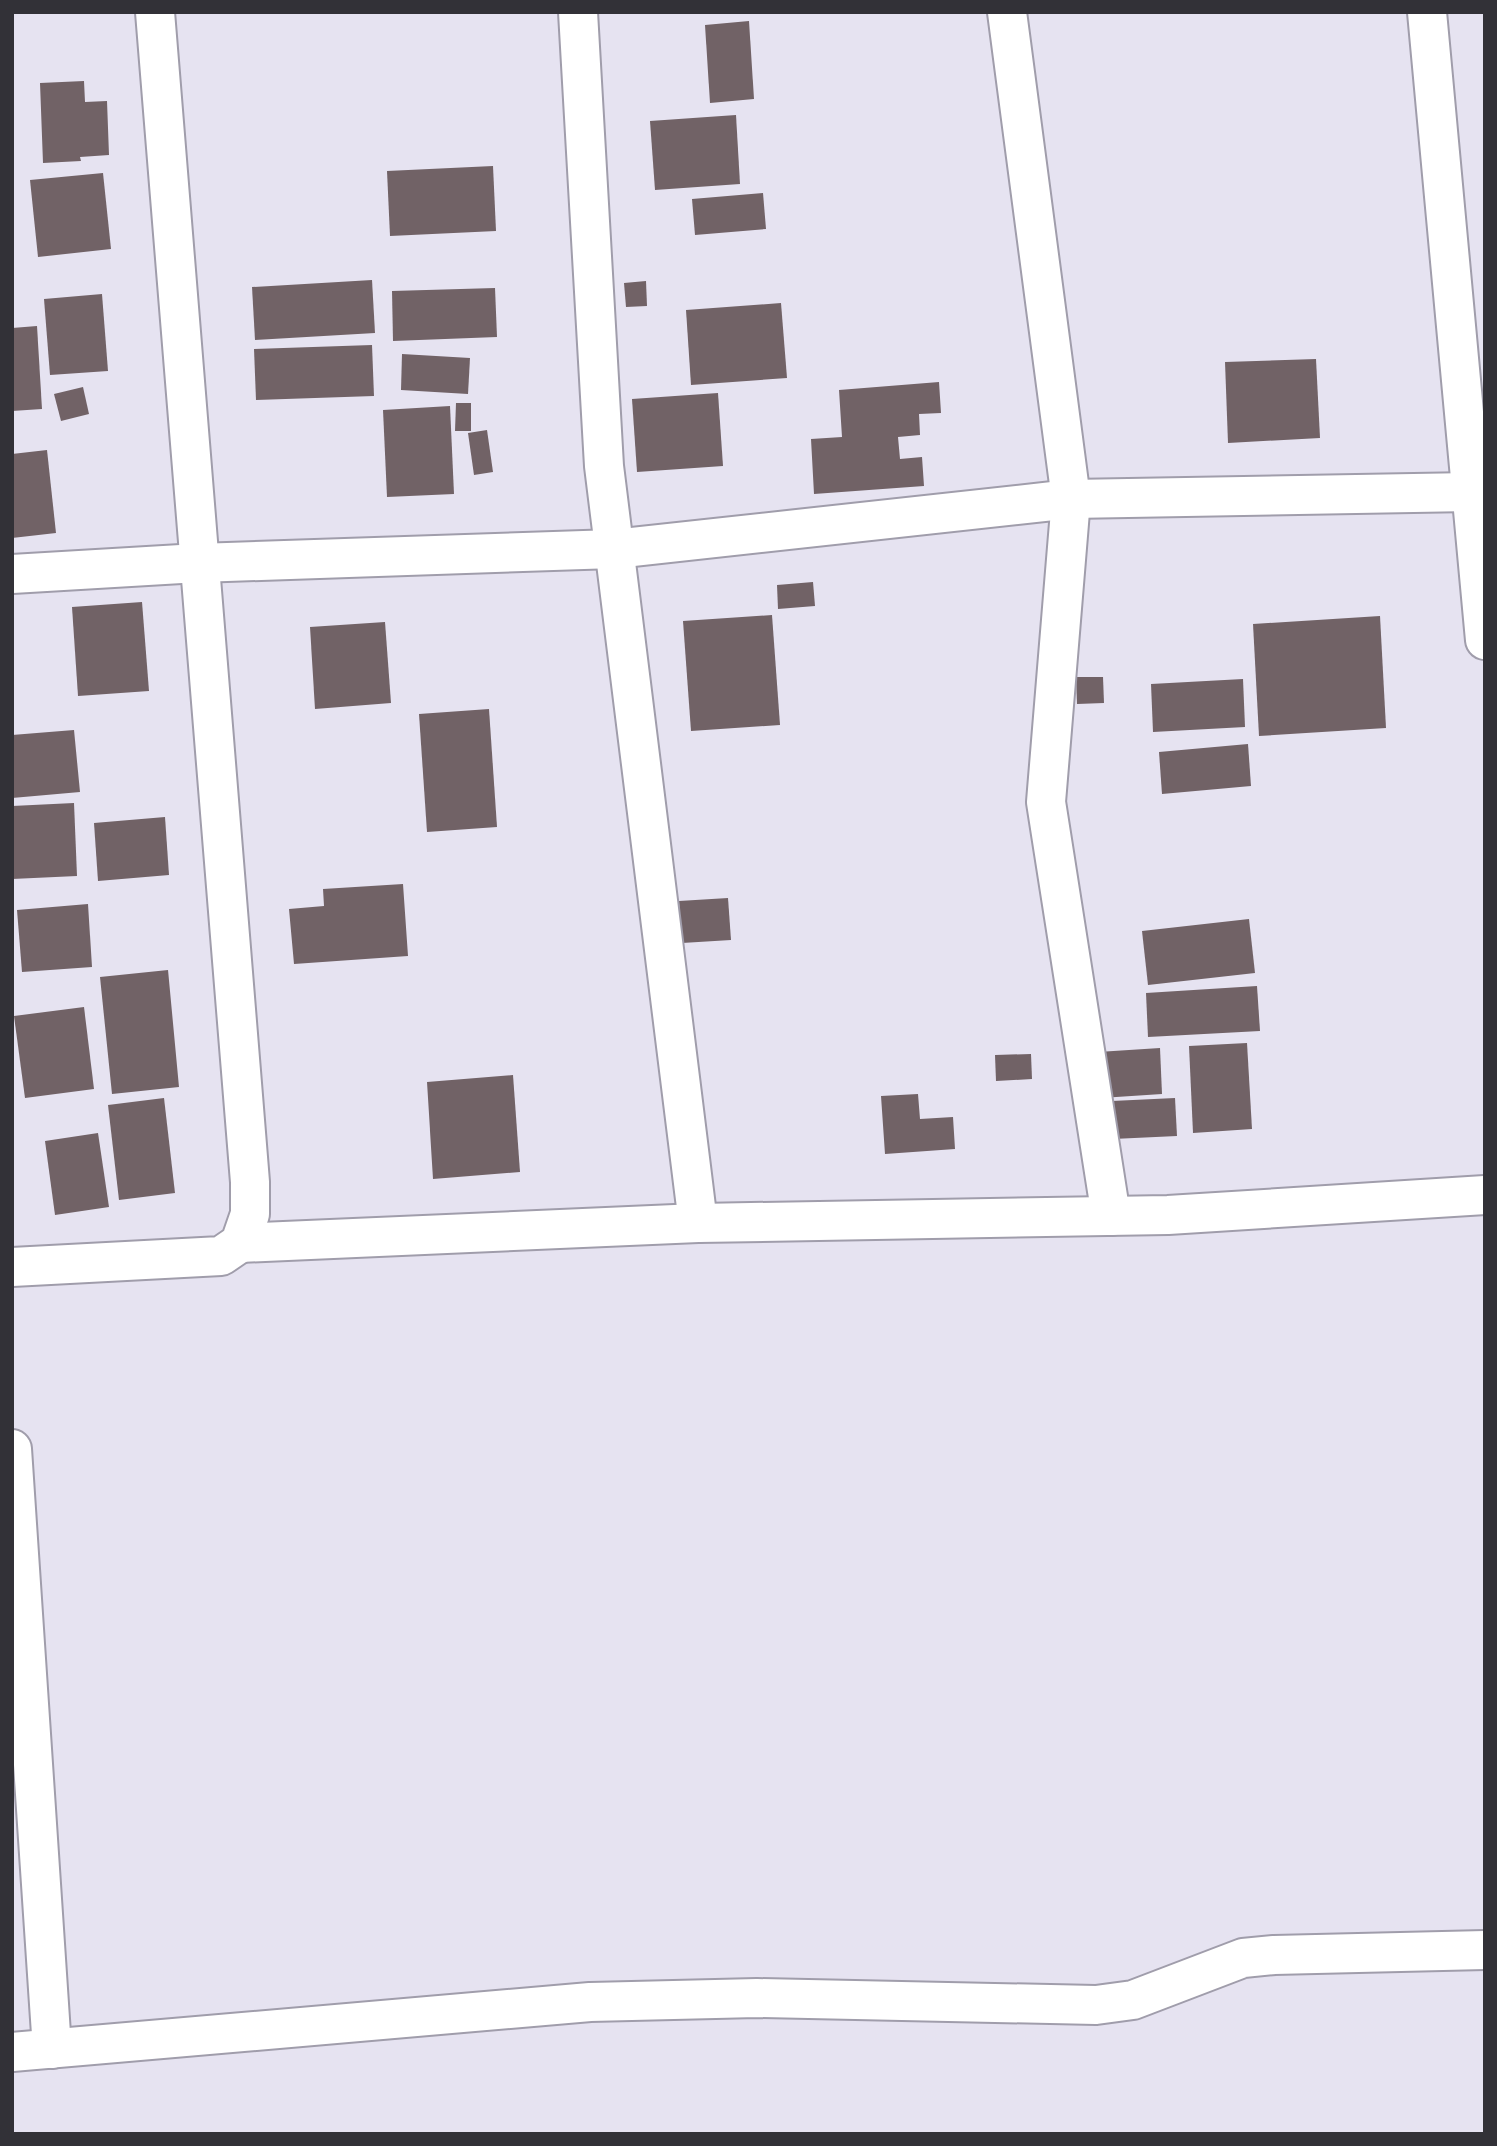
<svg xmlns="http://www.w3.org/2000/svg" width="1497" height="2146" font-family="'Times New Roman',serif">
<rect width="100%" height="100%" fill="#e6e3f1"/>
<g fill="#716266">
<polygon points="749,21 754,99 710,103 705,25"/>
<polygon points="84,81 85,102 107,101 109,155 80,157 81,161 43,163 40,83"/>
<polygon points="736,115 740,184 655,190 650,121"/>
<polygon points="493,166 496,231 390,236 387,171"/>
<polygon points="103,173 111,249 38,257 30,180"/>
<polygon points="763,193 766,229 695,235 692,199"/>
<polygon points="372,280 375,333 255,340 252,287"/>
<polygon points="646,281 647,306 626,307 624,283"/>
<polygon points="495,288 497,337 393,341 392,291"/>
<polygon points="102,294 108,371 50,375 44,299"/>
<polygon points="781,303 787,378 691,385 686,310"/>
<polygon points="37,326 42,409 12,411 12,328"/>
<polygon points="372,345 374,396 256,400 254,349"/>
<polygon points="402,354 470,358 468,394 401,390"/>
<polygon points="1316,359 1320,438 1228,443 1225,362"/>
<polygon points="939,382 941,413 919,414 920,435 898,437 900,459 922,457 924,486 814,494 811,439 842,437 839,390"/>
<polygon points="83,387 89,414 61,421 54,394"/>
<polygon points="718,393 723,466 637,472 632,399"/>
<polygon points="456,403 471,403 471,431 455,431"/>
<polygon points="450,406 454,494 387,497 383,410"/>
<polygon points="487,430 493,472 474,475 468,433"/>
<polygon points="47,450 56,533 12,538 12,454"/>
<polygon points="813,582 815,606 778,609 777,585"/>
<polygon points="142,602 149,691 78,696 72,607"/>
<polygon points="772,615 780,725 691,731 683,621"/>
<polygon points="1380,616 1386,728 1259,736 1253,624"/>
<polygon points="385,622 391,703 315,709 310,627"/>
<polygon points="1076,677 1103,677 1104,703 1077,704"/>
<polygon points="1243,679 1245,727 1153,732 1151,684"/>
<polygon points="489,709 497,827 427,832 419,714"/>
<polygon points="74,730 80,792 12,798 12,735"/>
<polygon points="1248,744 1251,786 1162,794 1159,752"/>
<polygon points="74,803 77,876 12,879 12,806"/>
<polygon points="165,817 169,875 98,881 94,823"/>
<polygon points="403,884 408,956 294,964 289,909 324,906 323,889"/>
<polygon points="728,898 731,940 682,943 679,901"/>
<polygon points="88,904 92,967 22,972 17,910"/>
<polygon points="1249,919 1255,973 1148,985 1142,931"/>
<polygon points="168,970 179,1087 112,1094 100,977"/>
<polygon points="1257,986 1260,1031 1148,1037 1146,993"/>
<polygon points="84,1007 94,1089 25,1098 14,1016"/>
<polygon points="1247,1043 1252,1129 1193,1133 1189,1046"/>
<polygon points="1160,1048 1162,1094 1101,1098 1098,1052"/>
<polygon points="1031,1054 1032,1079 996,1081 995,1055"/>
<polygon points="513,1075 520,1172 433,1179 427,1082"/>
<polygon points="918,1094 920,1119 953,1117 955,1149 885,1154 881,1096"/>
<polygon points="164,1098 175,1193 119,1200 108,1105"/>
<polygon points="1175,1098 1177,1136 1113,1139 1112,1101"/>
<polygon points="98,1133 109,1207 55,1215 45,1141"/>
</g>
<g fill="none" stroke-linecap="round" stroke-linejoin="round">
<defs>
<g id="minor">
<polyline points="578,12 604,466 698,1223"/>
<polyline points="1007,12 1071,499 1046,802 1111,1216"/>
<polyline points="1427,12 1485,640"/>
<polyline points="12,574 198,563 614,549 1071,499 1471,492 1485,482"/>
<polyline points="240,1243 698,1223 1168,1215 1485,1195"/>
<polyline points="12,1267 221,1256 240,1243 250,1214 250,1182 155,12"/>
<polyline points="12,1449 52,2049"/>
<polyline points="12,2052 590,2002 757,1998 1096,2005 1133,2000 1243,1958 1274,1955 1485,1950"/>
</g>
</defs>
<use href="#minor" stroke="#a09dab" stroke-width="42"/>
<use href="#minor" stroke="#fff" stroke-width="38"/>
</g>
<rect width="1497" height="2146" fill="none" stroke="#323137" stroke-width="28"/>
</svg>
